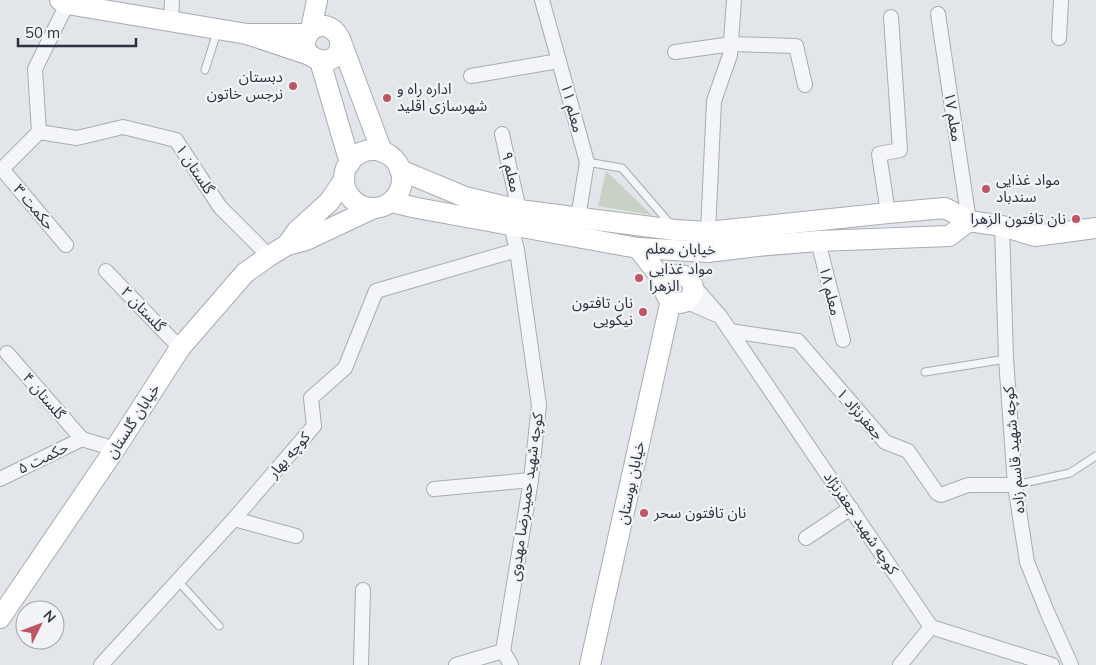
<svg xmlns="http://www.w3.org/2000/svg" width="1096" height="665" font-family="Mulish,'Noto Sans Arabic',sans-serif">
<rect width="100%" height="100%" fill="#e2e5e9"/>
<polygon fill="#c7d2c4" points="606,171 652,215 598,206"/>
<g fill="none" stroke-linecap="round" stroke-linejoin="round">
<defs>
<g id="lane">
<polyline points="205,70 217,32"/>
<polyline points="587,162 622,168 672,226"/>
<polyline points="925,372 1006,359"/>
<polyline points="1015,485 1070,473 1096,456"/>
<polyline points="178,581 219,626"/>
</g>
<g id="street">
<polyline points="542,0 587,162 578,218"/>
<polyline points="938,14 969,221"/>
<polyline points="171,22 172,0"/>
<polyline points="1059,38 1061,0"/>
<polyline points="675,52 732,44 796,46 805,85"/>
<polyline points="471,76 559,61"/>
<polyline points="39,132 77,138 123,127 176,140 220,207 269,256"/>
<polyline points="502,134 519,210"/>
<polyline points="2,169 66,245"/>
<polyline points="0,171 39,132 35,69 67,4 68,0"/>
<polyline points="888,213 879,154 900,150 891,17"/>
<polyline points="1002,226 1006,359 1015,485 1027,562 1048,614 1071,665"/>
<polyline points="708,232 714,101 730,55 734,0"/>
<polyline points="818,241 843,340"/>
<polyline points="106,271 180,348"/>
<polyline points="693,285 720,316 931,627 1052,665"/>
<polyline points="685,301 717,315"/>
<polyline points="730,331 798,341 885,442 908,451 937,493 941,495 968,485 1015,485"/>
<polyline points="7,353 82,439"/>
<polyline points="0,479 82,439 115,449"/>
<polyline points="434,489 531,480"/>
<polyline points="234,519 296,536"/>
<polyline points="806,538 851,508"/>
<polyline points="503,651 531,480 539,405 517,250 511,226"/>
<polyline points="503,651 511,665"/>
<polyline points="101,665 234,519 314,426 311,398 345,368 376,291 517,250"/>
<polyline points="361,665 363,590"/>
<polyline points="456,665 503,651"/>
<polyline points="900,665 931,627"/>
</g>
<g id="secondary">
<polyline points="60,0 67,4 247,34"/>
<polyline points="311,30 317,0"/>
<polyline points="308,34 247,34 310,55"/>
<path d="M340,39C344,76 290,59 309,33C319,20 334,26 340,39L382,152"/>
<polyline points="320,61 350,163"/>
<circle cx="373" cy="179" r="29"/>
<polyline points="400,170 465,197 519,210 675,230 708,232 888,213 945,208 969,221 1002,226 1035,236 1096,228"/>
<polyline points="344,180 329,202 297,231 287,245 306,240 374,208"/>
<polyline points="391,202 417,208 638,248 708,252 757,246 818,241 949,236 969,221"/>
<polyline points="638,248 666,284"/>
<circle cx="679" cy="289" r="14"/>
<polyline points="0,618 115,449 180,348 245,273 269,256 287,245"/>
<polyline points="590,665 671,300"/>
</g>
</defs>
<use href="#lane" stroke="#a8acb3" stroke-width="9"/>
<use href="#street" stroke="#a8acb3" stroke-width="16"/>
<use href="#secondary" stroke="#a8acb3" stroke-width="22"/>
<use href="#lane" stroke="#f4f5f8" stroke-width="7"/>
<use href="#street" stroke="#f4f5f8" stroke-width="14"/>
<use href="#secondary" stroke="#fff" stroke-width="20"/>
</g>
<g fill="#bf5663" stroke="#f2f3f6" stroke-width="2">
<circle cx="293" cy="86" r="5"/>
<circle cx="387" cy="98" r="5"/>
<circle cx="986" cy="189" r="5"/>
<circle cx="1076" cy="219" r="5"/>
<circle cx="639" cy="278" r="5"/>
<circle cx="643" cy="312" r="5"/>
<circle cx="644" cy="513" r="5"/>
</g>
<g text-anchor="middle" stroke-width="4.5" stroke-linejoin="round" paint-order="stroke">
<g font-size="15" fill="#2c323f" stroke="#f2f3f6" text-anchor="start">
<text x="283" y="82" text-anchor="end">دبستان<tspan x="283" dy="17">نرجس خاتون</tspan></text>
<text x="397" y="94">اداره راه و<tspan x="397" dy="17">شهرسازی اقلید</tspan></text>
<text x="996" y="185">مواد غذایی<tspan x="996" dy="17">سندباد</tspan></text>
<text x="1066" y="224" text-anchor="end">نان تافتون الزهرا</text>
<text x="649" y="274">مواد غذایی<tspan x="649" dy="17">الزهرا</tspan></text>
<text x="633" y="308" text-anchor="end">نان تافتون<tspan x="633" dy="17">نیکویی</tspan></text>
<text x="654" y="518">نان تافتون سحر</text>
</g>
<g font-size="15" fill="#2c323f" stroke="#f2f3f6">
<text transform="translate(572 108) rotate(75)" y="5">معلم ۱۱</text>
<text transform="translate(953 117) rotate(81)" y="5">معلم ۱۷</text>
<text transform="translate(195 169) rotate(56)" y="5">گلستان ۱</text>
<text transform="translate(511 172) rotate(77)" y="5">معلم ۹</text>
<text transform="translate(34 207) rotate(50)" y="5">حکمت ۳</text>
<text transform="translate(681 249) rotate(1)" y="5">خیابان معلم</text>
<text transform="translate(830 291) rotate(76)" y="5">معلم ۱۸</text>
<text transform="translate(143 309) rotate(46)" y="5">گلستان ۲</text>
<text transform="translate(44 396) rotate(49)" y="5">گلستان ۴</text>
<text transform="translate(860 414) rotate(49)" y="5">جعفرنژاد ۱</text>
<text transform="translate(133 421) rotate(-57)" y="5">خیابان گلستان</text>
<text transform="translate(1014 450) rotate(-95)" y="5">کوچه شهید قاسم زاده</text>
<text transform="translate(289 455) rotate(-49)" y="5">کوچه بهار</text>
<text transform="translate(43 458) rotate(-26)" y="5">حکمت ۵</text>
<text transform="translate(631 483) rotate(-78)" y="5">خیابان بوستان</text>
<text transform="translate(526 497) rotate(-82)" y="5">کوچه شهید حمیدرضا مهدوی</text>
<text transform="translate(861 523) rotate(56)" y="5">کوچه شهید جعفرنژاد</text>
</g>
</g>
<g transform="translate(40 625) rotate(48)"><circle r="24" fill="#f2f3f6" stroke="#a3a6ad"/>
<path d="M0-4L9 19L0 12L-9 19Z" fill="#bf5663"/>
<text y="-8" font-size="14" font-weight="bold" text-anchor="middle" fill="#2c323f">N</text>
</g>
<path d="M18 38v8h118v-8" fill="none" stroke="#2c323f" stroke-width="2.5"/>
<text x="25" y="38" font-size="15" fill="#2c323f" stroke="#f2f3f6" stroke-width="4" paint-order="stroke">50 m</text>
</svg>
